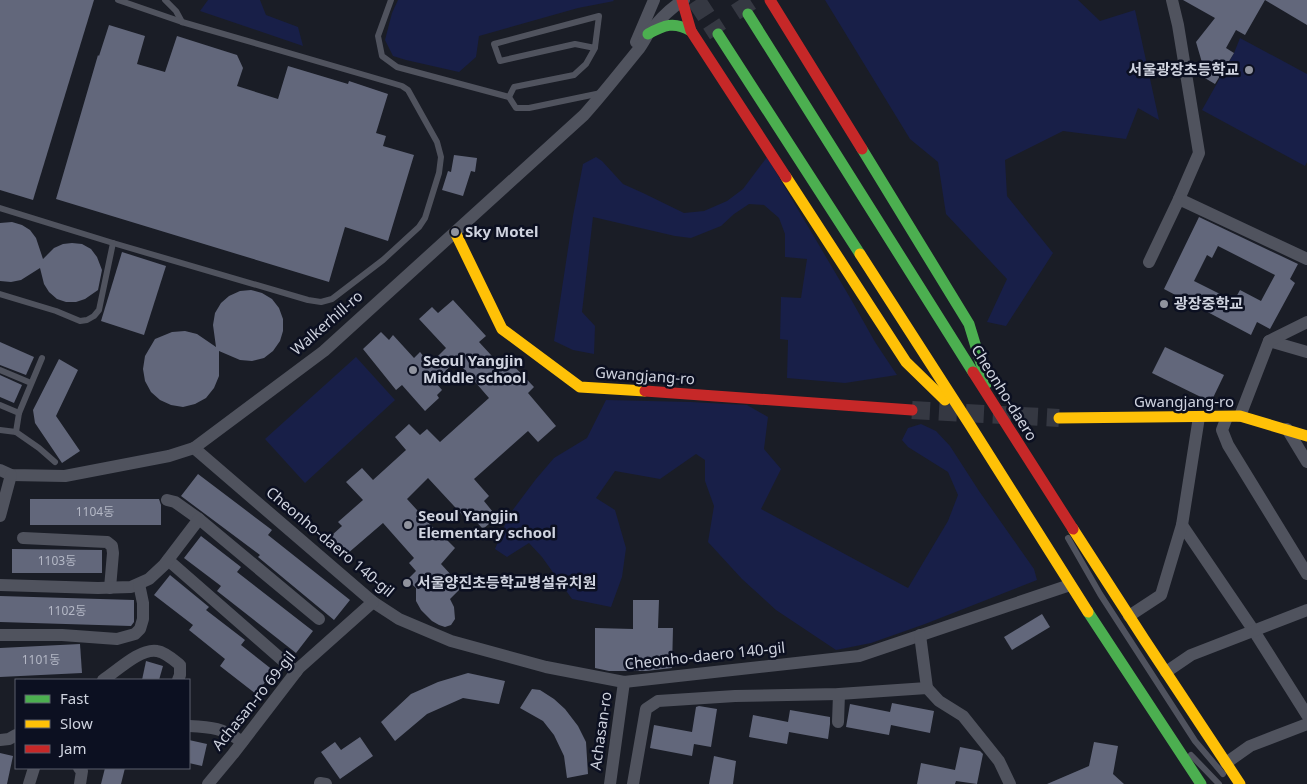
<svg xmlns="http://www.w3.org/2000/svg" width="1307" height="784" font-family="'Noto Sans','Noto Sans KR',sans-serif">
<rect width="100%" height="100%" fill="#1a1d26"/>
<g fill="#181f48">
<polygon points="208,0 260,0 266,15 298,27 303,46 200,11"/>
<polygon points="398,0 613,0 614,1 578,8 479,36 476,57 459,72 406,60 393,56 385,40 392,13"/>
<polygon points="825,0 1078,0 1100,21 1135,10 1159,120 1138,108 1126,139 1063,131 1005,160 1007,196 1053,253 1006,326 987,322 1007,279 946,214 938,162 910,139"/>
<polygon points="1240,38 1307,74 1307,162 1305,166 1202,110 1234,53"/>
<polygon points="596,157 602,161 623,184 643,193 684,213 704,211 727,201 743,189 767,157 852,301 875,342 897,375 845,383 787,378 788,340 780,339 781,297 801,298 807,259 785,257 785,234 779,218 764,205 749,204 734,214 721,226 691,238 675,236 593,217 582,312 595,326 594,354 573,350 554,341 573,216 583,164"/>
<polygon points="356,357 395,400 305,483 265,439"/>
<polygon points="606,400 691,402 747,405 768,417 764,449 781,469 761,509 908,588 948,521 958,495 948,472 908,447 902,440 908,428 921,424 936,431 950,446 979,491 1034,569 1037,580 925,624 871,643 836,650 776,610 742,579 708,542 714,506 705,481 705,460 696,454 660,479 615,471 596,498 615,510 626,548 622,577 611,607 572,599 542,557 529,543 507,557 495,549 509,515 536,479 554,458 587,438"/>
</g>
<g fill="#62677b" fill-rule="evenodd">
<polygon points="0,0 94,0 33,200 0,190"/>
<polygon points="1183,0 1307,0 1307,25 1265,0 1245,35 1236,30 1226,48 1234,53 1215,84 1198,74 1203,66 1196,42 1215,18"/>
<polygon points="109,25 145,36 137,64 165,72 177,36 237,55 243,68 237,86 278,99 288,66 348,84 349,81 388,94 376,133 386,136 383,146 414,155 388,241 345,227 329,282 56,199 98,55 99,56"/>
<polygon points="454,155 477,158 475,172 471,171 463,196 442,190 448,171 451,172"/>
<path d="M1199,217L1298,264L1290,279L1295,283L1270,329L1257,322L1251,335L1164,289ZM1218,246L1275,275L1261,301L1240,290L1234,301L1194,281L1207,255L1212,258Z"/>
<polygon points="12,222 22,225 30,230 36,238 43,259 54,248 63,244 72,243 82,244 91,249 97,257 102,270 98,290 85,299 76,302 66,302 57,299 49,292 44,284 40,268 21,280 11,282 0,281 0,223"/>
<polygon points="122,252 166,266 144,335 101,321"/>
<polygon points="251,290 262,293 272,299 279,308 283,319 283,331 280,341 273,351 264,358 252,361 240,360 219,351 219,376 214,388 206,398 195,404 183,407 171,405 160,400 151,392 145,381 143,369 145,356 155,339 172,332 185,331 197,334 216,347 213,325 215,313 221,303 229,296 240,291"/>
<polygon points="453,300 486,336 479,342 503,368 510,362 534,387 528,393 556,426 538,442 528,431 474,479 489,496 484,501 497,517 483,529 470,515 466,519 428,478 407,499 438,533 439,532 455,548 441,564 453,577 452,579 460,589 450,599 454,607 455,619 451,625 445,627 439,625 432,621 421,610 416,601 416,588 407,580 416,571 409,563 414,558 383,523 347,554 331,536 342,526 338,522 363,500 346,482 362,468 373,480 406,450 395,437 409,424 420,435 427,429 440,442 489,398 456,360 440,377 441,379 436,383 442,390 437,395 439,398 425,411 402,385 396,390 363,349 381,332 389,340 393,335 414,358 420,352 430,364 446,348 419,319 432,307 438,313"/>
<polygon points="0,342 34,357 26,375 0,365"/>
<polygon points="1165,347 1224,375 1211,402 1152,373"/>
<polygon points="59,359 78,370 56,416 80,451 62,463 35,423 33,410"/>
<polygon points="0,375 22,385 14,403 0,397"/>
<polygon points="198,474 272,530 268,535 350,600 334,620 258,557 260,555 181,496"/>
<polygon points="30,499 159,499 161,505 161,525 30,525"/>
<polygon points="201,536 241,567 237,572 313,631 296,653 217,591 221,586 184,558"/>
<polygon points="12,549 102,550 102,573 12,573"/>
<polygon points="170,575 209,607 206,610 245,640 241,645 274,671 256,694 220,666 225,659 189,630 193,625 154,595"/>
<polygon points="0,596 134,600 134,622 131,626 0,622"/>
<polygon points="633,600 659,600 658,628 673,628 672,668 646,671 609,671 595,668 595,628 633,629"/>
<polygon points="1042,614 1050,627 1012,650 1004,637"/>
<polygon points="80,644 82,673 0,677 0,648"/>
<polygon points="146,661 163,666 159,680 142,680"/>
<polygon points="468,673 505,681 499,704 463,698 427,714 395,741 381,722 411,694 438,682"/>
<polygon points="532,689 540,690 554,699 565,709 578,726 586,742 588,774 567,778 564,756 554,735 543,721 520,708"/>
<polygon points="892,703 934,711 930,733 891,725 889,735 846,727 850,704 890,712"/>
<polygon points="699,706 717,709 711,747 694,744 692,756 650,748 654,725 692,732 696,707"/>
<polygon points="790,710 830,717 830,724 828,739 789,732 787,744 749,737 753,715 788,722"/>
<polygon points="360,737 373,756 340,779 321,752 335,742 341,750"/>
<polygon points="189,740 207,744 202,766 189,763"/>
<polygon points="1094,742 1118,746 1113,774 1124,784 1047,784 1089,766"/>
<polygon points="960,747 980,751 983,754 977,784 956,781 955,784 917,784 921,763 955,770"/>
<polygon points="0,753 13,756 7,784 0,784"/>
<polygon points="714,756 736,761 733,784 709,784"/>
<polygon points="105,768 125,768 121,784 101,784"/>
</g>
<g fill="none" stroke-linecap="round" stroke-linejoin="round">
<polyline stroke="#353842" stroke-width="18" stroke-dasharray="18 9" stroke-linecap="butt" points="912,410 1059,418"/>
<g stroke="#353842" stroke-width="19" stroke-dasharray="19 9" stroke-linecap="butt">
<polyline points="696,0 718,34"/>
<polyline points="739,0 748,14"/>
</g>
<g stroke="#50535e" stroke-width="6">
<polyline points="165,0 176,11 182,22"/>
<polyline points="391,0 378,36 382,56 397,67 509,97 516,108 529,108 601,93"/>
<polyline points="509,97 514,87 574,75 586,64 595,48 595,47 599,16 494,44 500,61 575,44 595,48"/>
<polyline points="0,208 113,243 308,300 321,302 332,299 383,260 419,227 425,218 439,173 441,157 437,142 408,90 402,86 392,83 182,22 118,0"/>
<polyline points="0,294 56,311 80,321 87,320 94,316 99,310 113,243"/>
<polyline points="0,370 31,383"/>
<polyline points="0,405 19,413"/>
<polyline points="0,430 16,432 39,448 55,462"/>
<polyline points="16,432 19,413 42,358"/>
<polyline points="1068,538 1100,594 1195,741 1223,774"/>
<polyline points="1191,755 1219,784"/>
</g>
<g stroke="#50535e" stroke-width="12">
<polyline points="1172,0 1178,25 1199,153 1179,199"/>
<polyline points="636,42 654,0"/>
<polyline points="1149,262 1179,199 1307,259"/>
<polyline points="1269,341 1307,352"/>
<polyline points="1240,416 1269,341 1307,322"/>
<polyline points="1227,417 1222,430 1228,445 1307,574"/>
<polyline points="1287,429 1307,462"/>
<polyline points="194,448 373,602 399,619 451,641 546,667 624,682 859,656 1070,585"/>
<path d="M0,470L11,475L65,476L169,456L194,448L324,351L584,115C603,94 620,72 638,50C642,45 645,39 648,34C658,21 670,8 684,0"/>
<polyline points="167,500 175,502 199,519"/>
<polyline points="0,516 11,475"/>
<polyline points="1182,525 1254,631 1307,715"/>
<polyline points="23,538 107,542 112,546 113,553 110,588"/>
<polyline points="168,560 296,672"/>
<polyline points="0,585 98,588 131,587 149,579 164,565 199,519 319,619"/>
<polyline points="1129,616 1161,595 1182,525 1199,417"/>
<polyline points="0,635 62,635 117,639 135,634 140,629 143,619 143,603 139,584"/>
<polyline points="1166,672 1191,655 1307,610"/>
<path d="M103,680C117,671 140,648 157,651C165,652 174,660 180,665V675L178,680"/>
<polyline points="927,688 939,701 963,716 999,761 1010,784"/>
<polyline points="838,722 839,694"/>
<path d="M189,726C211,727 224,728 242,742"/>
<polyline points="0,740 9,739 16,735"/>
<polyline points="1226,763 1250,746 1307,724"/>
<polyline points="79,768 82,771 80,784"/>
<polyline points="320,783 326,784"/>
<polyline points="29,784 34,768"/>
<polyline points="208,784 233,754 299,668 373,602"/>
<polyline points="610,784 624,682"/>
<polyline points="633,784 646,709 658,701 735,696 839,694 927,688 920,635"/>
</g>
<g stroke="#4caf50" stroke-width="11">
<polyline points="748,14 973,372"/>
<path d="M648,34C664,25 674,21 691,31"/>
<polyline points="718,34 860,254"/>
<polyline points="862,149 969,324 987,383"/>
<polyline points="1088,612 1201,784"/>
</g>
<g stroke="#ffc107" stroke-width="11">
<polyline points="786,177 906,362 945,400"/>
<polyline points="455,232 502,329 580,387 645,391"/>
<polyline points="860,254 970,425 1088,612"/>
<polyline points="1059,418 1240,416 1307,436"/>
<polyline points="1073,529 1144,639 1240,784"/>
</g>
<g stroke="#c62828" stroke-width="11">
<polyline points="682,0 691,31 786,177"/>
<polyline points="770,0 862,149"/>
<polyline points="973,372 1073,529"/>
<polyline points="645,391 912,410"/>
</g>
</g>
<g fill="#90939e" stroke="#0c1021" stroke-width="2">
<circle cx="1249" cy="70" r="5"/>
<circle cx="455" cy="232" r="5"/>
<circle cx="1164" cy="304" r="5"/>
<circle cx="413" cy="370" r="5"/>
<circle cx="408" cy="525" r="5"/>
<circle cx="407" cy="583" r="5"/>
</g>
<g text-anchor="middle" stroke-width="5" stroke-linejoin="round" paint-order="stroke">
<g font-size="12" fill="#b4b8c6">
<text x="95" y="516">1104동</text>
<text x="57" y="565">1103동</text>
<text x="67" y="615">1102동</text>
<text x="41" y="664">1101동</text>
</g>
<g font-size="15" font-weight="bold" fill="#cfd3df" stroke="#0c1021" text-anchor="start">
<text x="1239" y="75" text-anchor="end">서울광장초등학교</text>
<text x="465" y="237">Sky Motel</text>
<text x="1174" y="309">광장중학교</text>
<text x="423" y="366">Seoul Yangjin<tspan x="423" dy="17">Middle school</tspan></text>
<text x="418" y="521">Seoul Yangjin<tspan x="418" dy="17">Elementary school</tspan></text>
<text x="417" y="588">서울양진초등학교병설유치원</text>
</g>
<g font-size="15" fill="#cfd3df" stroke="#0c1021">
<text transform="translate(327 323) rotate(-41)" y="5">Walkerhill-ro</text>
<text transform="translate(645 376) rotate(4)" y="5">Gwangjang-ro</text>
<text transform="translate(1004 393) rotate(58)" y="5">Cheonho-daero</text>
<text x="1184" y="407">Gwangjang-ro</text>
<text transform="translate(330 542) rotate(40)" y="5">Cheonho-daero 140-gil</text>
<text transform="translate(705 656) rotate(-6)" y="5">Cheonho-daero 140-gil</text>
<text transform="translate(254 701) rotate(-51)" y="5">Achasan-ro 69-gil</text>
<text transform="translate(601 731) rotate(-82)" y="5">Achasan-ro</text>
</g>
</g>
<rect x="15" y="679" width="175" height="90" fill="#0c1021" stroke="#5a5e6d"/>
<rect x="25" y="695" width="25" height="8" fill="#4caf50" stroke="#5a5e6d"/>
<text x="60" y="704" font-size="15" fill="#cfd3df">Fast</text>
<rect x="25" y="720" width="25" height="8" fill="#ffc107" stroke="#5a5e6d"/>
<text x="60" y="729" font-size="15" fill="#cfd3df">Slow</text>
<rect x="25" y="745" width="25" height="8" fill="#c62828" stroke="#5a5e6d"/>
<text x="60" y="754" font-size="15" fill="#cfd3df">Jam</text>
</svg>
